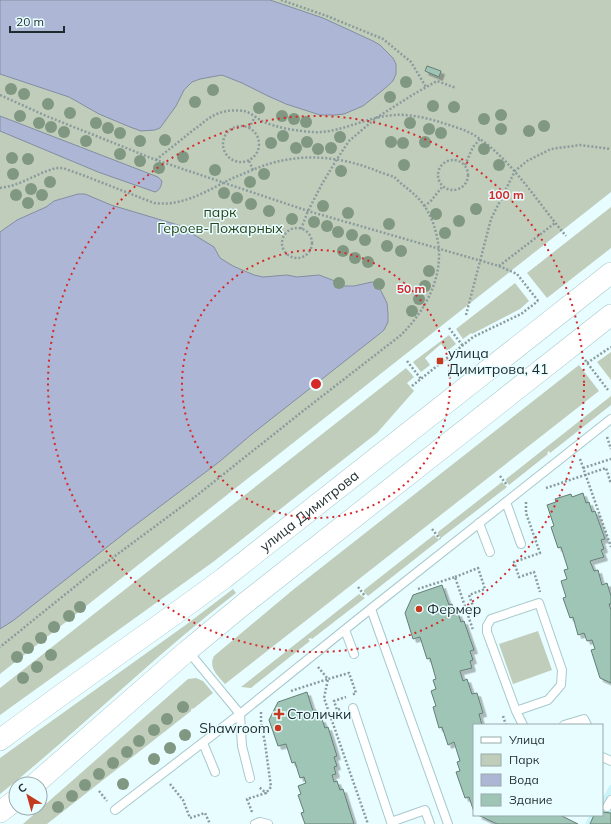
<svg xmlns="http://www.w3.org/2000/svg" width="611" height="824" font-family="Mulish,sans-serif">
<defs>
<filter id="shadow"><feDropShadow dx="3.5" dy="3.5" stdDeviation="0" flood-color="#0004"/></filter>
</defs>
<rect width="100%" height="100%" fill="#e8fdff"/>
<polygon fill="#c9f5fa" points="610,785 611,785 611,824 585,824 590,815 602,815 602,799"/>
<g fill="#c1cdbb">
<polygon points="0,0 611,0 611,192 0,674"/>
<polygon points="611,207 611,248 547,298 527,273"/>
<polygon points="515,283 529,301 520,309 472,334 471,333 463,339 456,329"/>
<polygon points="449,335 456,344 447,351 441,344 425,358 430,365 421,372 413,362"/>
<polygon points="611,352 611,380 597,362"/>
<path d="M579,365L599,391L225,684C218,676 208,668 214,656L294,589Z"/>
<polygon points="406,368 414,377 407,383 414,391 377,433 213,562 0,715 0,688"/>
<polygon points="611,396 611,405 550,453 549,451 547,453 548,454 509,485 506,481 506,479"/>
<polygon points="502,482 507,487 441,538 438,535 438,532"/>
<polygon points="434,535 439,540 368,596 364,592 364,590"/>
<path d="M233,589L236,593C154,656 81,729 0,794V758L187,624Z"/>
<polygon points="359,594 365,598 312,639 311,638 308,639 310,641 251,688 241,687"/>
<polygon points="538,631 552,670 513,684 499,644"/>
<polygon points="196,678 203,681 213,693 193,709 192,708 191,710 191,711 47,824 23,824 188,679"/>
</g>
<g fill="#adb7d5" stroke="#828da2">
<polygon points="0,0 270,0 323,18 373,41 380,45 393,58 396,64 396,74 393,81 383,90 363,106 344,114 335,115 320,115 286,104 268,96 242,83 222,75 200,79 192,82 184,90 176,106 160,128 155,130 141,131 130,127 99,114 69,97 0,74"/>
<path d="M0,116L158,177L162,181C161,187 160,190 155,192L98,172L0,131Z"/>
<polygon points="78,194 85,194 111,205 178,225 214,247 220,258 233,266 254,275 263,277 287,275 297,277 319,275 335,281 337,284 345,286 354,286 372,282 375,282 380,289 387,303 388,314 388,322 384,330 378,335 252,434 219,462 130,529 14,620 0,629 0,232 17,220 46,207 54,201"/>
</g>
<g fill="#9fc5b6" stroke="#637e74" filter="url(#shadow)">
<polygon points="427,66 441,71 439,77 425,71"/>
<polygon points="583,493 586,503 589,502 592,512 595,511 605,539 601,540 604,549 601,550 604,557 590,561 594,571 598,570 602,585 607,583 611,596 611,604 609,604 611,610 611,683 600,678 591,650 595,649 592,640 587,641 584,633 578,635 573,617 570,618 563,598 566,597 561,581 567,579 564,570 568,569 561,547 558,548 551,527 554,526 547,505 556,502 555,499 571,494 572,497"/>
<polygon points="442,585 449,605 452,604 455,614 458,613 461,622 464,621 474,650 470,651 473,660 470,661 472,668 460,671 463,681 467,679 472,694 477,693 483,713 479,714 482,725 474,725 474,812 469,797 465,798 456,772 460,771 457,762 460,761 454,742 448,745 442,727 439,728 433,707 436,706 431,691 436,689 433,680 436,679 430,658 427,659 420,637 413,639 405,613 413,595"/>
<polygon points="307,692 313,711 316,710 319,720 322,719 325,728 328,727 337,756 334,757 337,766 334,767 336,774 332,775 334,782 337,781 340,790 343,789 354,824 305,824 301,813 304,812 298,795 301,794 298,786 306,783 304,777 300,778 295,762 292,763 286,744 278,746 269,720 278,702"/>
<polygon points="602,812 611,813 611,824 590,824 594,815 602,815"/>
<polygon points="478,815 560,815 578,824 497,824"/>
</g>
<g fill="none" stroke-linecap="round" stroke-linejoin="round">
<defs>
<g id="lane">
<polyline points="506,502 521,544"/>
<polyline points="479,523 490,552"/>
<polyline points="371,609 448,824"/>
<polyline points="345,630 354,654"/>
<polyline points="188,651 240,714 242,746 250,778"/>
<polyline points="353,708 391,822 425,810 430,824"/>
<polyline points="516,711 548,700 561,685 562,670 539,603 491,619 487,626 487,632 516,711 523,725"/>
<polyline points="564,725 584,719 587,725"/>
<polyline points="203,743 215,772"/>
<polyline points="602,757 611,761"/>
<polyline points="607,807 611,800"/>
<polyline points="115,810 240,714 373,607 611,419"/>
<polyline points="255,824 260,822 268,824"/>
</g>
<g id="secondary">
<path id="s1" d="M0,740C74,684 150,633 224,578L611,273"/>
<polyline points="35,784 187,651 244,604 611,315"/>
<polyline points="0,812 16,800"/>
</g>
</defs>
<use href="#lane" stroke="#a7c9cc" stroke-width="10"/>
<use href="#secondary" stroke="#a7c9cc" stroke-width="22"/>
<g stroke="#8a9b9d" stroke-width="2.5" stroke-dasharray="2 2" stroke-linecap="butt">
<polyline points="281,0 327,16 383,39 411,62 426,87"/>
<polyline points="0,95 44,115 156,160 308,211 499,266 555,223"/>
<circle cx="241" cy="144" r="18"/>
<polyline points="249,128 255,117"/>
<path d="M156,160C168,150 180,141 192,131C201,125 209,116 220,113C226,110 237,110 244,111C250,112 256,118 262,121C276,128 297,131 312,132C340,134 367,116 395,115C410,114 426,118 440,122C451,126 464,129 474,135C511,158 538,203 566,236"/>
<circle cx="453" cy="175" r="15"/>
<polyline points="249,161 253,170"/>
<polyline points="465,165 473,147 480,139"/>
<path d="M0,188L11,186L22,182L44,172L56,168H63L85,176L154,203C183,207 208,190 233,178C250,171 267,163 285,160C316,154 348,159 377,171C382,173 389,175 394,177C397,179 400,183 403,185C408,189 413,193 417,197C431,211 438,233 439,252C440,284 423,313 401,335L303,411L196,496L88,576L0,647"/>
<polyline points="424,206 430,202 443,186"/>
<circle cx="297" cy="243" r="15"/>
<polyline points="301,229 308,211 322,184 337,159 349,141 376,118 414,94 437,81 456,88"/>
<polyline points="499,266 517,274 539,302"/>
<polyline points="466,315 491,219 515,171 527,161 551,149 580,145 611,149"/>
<polyline points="449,328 463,346"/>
<polyline points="585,360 608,390"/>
<polyline points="407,361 421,379"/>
<polyline points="587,363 611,347"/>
<polyline points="412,386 473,337 521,314 538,301"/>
<polyline points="607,437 611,449"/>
<polyline points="580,459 611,547"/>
<polyline points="583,468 611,459"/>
<polyline points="500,476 507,485"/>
<polyline points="546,488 606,468 611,484"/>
<polyline points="526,502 526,513 540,553 514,562 519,577 534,572 540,592"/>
<polyline points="432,529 440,539"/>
<polyline points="455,577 478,568 485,589 469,595 477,617"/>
<polyline points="358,587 365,596"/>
<polyline points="418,589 455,577 473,630"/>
<polyline points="318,667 328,679 349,673 356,693 352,695"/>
<polyline points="291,691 328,679 324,698 368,824"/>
<polyline points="340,709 337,710 334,701 346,697"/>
<polyline points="261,712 261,723 265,743 271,787 266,793"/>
<polyline points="503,716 506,725"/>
<polyline points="170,784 183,800 190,818 205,813 210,824"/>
<polyline points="99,791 107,801"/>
<polyline points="252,812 247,799 266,793 259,787"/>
</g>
<use href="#lane" stroke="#fff" stroke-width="8"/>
<use href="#secondary" stroke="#fff" stroke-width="21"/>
</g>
<g fill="#809781">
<circle cx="406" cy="82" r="6"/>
<circle cx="11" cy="89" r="6"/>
<circle cx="213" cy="90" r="6"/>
<circle cx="24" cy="94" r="6"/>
<circle cx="390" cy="97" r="6"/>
<circle cx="195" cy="102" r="6"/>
<circle cx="48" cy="104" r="6"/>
<circle cx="433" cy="106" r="6"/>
<circle cx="454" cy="107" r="6"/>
<circle cx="259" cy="108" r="6"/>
<circle cx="70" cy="113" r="6"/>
<circle cx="501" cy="115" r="6"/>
<circle cx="20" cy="116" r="6"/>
<circle cx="282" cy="116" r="6"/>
<circle cx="294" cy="119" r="6"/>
<circle cx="484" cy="119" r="6"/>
<circle cx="306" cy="122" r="6"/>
<circle cx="39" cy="123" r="6"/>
<circle cx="96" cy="123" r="6"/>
<circle cx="410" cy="123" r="6"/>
<circle cx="544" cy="126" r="6"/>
<circle cx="51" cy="127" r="6"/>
<circle cx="108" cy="128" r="6"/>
<circle cx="429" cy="129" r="6"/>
<circle cx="501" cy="129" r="6"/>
<circle cx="529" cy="131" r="6"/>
<circle cx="64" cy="132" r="6"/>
<circle cx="120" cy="133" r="6"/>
<circle cx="441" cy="133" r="6"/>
<circle cx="283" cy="136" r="6"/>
<circle cx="340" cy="137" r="6"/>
<circle cx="165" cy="140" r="6"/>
<circle cx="86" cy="141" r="6"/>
<circle cx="140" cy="141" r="6"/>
<circle cx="307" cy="142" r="6"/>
<circle cx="391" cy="142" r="6"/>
<circle cx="425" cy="142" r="6"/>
<circle cx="271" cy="143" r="6"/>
<circle cx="403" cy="143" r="6"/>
<circle cx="296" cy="148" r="6"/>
<circle cx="331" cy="148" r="6"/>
<circle cx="318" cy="149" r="6"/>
<circle cx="484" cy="149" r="6"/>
<circle cx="120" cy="154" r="6"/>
<circle cx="183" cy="157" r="6"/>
<circle cx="12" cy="158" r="6"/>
<circle cx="28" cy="159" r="6"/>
<circle cx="140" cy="161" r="6"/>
<circle cx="404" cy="165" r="6"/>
<circle cx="499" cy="165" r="6"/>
<circle cx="159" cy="168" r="6"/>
<circle cx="215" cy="170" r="6"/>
<circle cx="341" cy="171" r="6"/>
<circle cx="13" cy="174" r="6"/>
<circle cx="264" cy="174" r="6"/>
<circle cx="50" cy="182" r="6"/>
<circle cx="250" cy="182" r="6"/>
<circle cx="31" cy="189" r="6"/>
<circle cx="224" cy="193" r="6"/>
<circle cx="16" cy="195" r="6"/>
<circle cx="42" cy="195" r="6"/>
<circle cx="237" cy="198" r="6"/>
<circle cx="28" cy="203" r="6"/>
<circle cx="251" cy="204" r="6"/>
<circle cx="323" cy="206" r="6"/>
<circle cx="476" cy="209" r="6"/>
<circle cx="269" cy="211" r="6"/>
<circle cx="348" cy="213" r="6"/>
<circle cx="436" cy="214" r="6"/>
<circle cx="292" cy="219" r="6"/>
<circle cx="459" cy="221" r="6"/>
<circle cx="314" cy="222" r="6"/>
<circle cx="389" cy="224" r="6"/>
<circle cx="327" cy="226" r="6"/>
<circle cx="338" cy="232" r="6"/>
<circle cx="445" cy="233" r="6"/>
<circle cx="352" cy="235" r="6"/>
<circle cx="365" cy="240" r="6"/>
<circle cx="387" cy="246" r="6"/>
<circle cx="343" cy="251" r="6"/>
<circle cx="401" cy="251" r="6"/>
<circle cx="355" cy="258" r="6"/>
<circle cx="368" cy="262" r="6"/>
<circle cx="429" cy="271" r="6"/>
<circle cx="339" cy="283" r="6"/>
<circle cx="379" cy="284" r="6"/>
<circle cx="425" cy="286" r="6"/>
<circle cx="419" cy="299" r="6"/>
<circle cx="412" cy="311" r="6"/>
<circle cx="80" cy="607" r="6"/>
<circle cx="69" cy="616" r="6"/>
<circle cx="54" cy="627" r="6"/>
<circle cx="41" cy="638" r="6"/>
<circle cx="28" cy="648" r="6"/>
<circle cx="51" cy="655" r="6"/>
<circle cx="17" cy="657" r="6"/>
<circle cx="37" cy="667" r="6"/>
<circle cx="23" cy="678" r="6"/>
<circle cx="183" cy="707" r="6"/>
<circle cx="167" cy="719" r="6"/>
<circle cx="154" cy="730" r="6"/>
<circle cx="185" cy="735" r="6"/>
<circle cx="139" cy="741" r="6"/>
<circle cx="170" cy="748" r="6"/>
<circle cx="127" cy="752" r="6"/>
<circle cx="154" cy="759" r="6"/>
<circle cx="113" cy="763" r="6"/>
<circle cx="99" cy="774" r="6"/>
<circle cx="123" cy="784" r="6"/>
<circle cx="85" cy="785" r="6"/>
<circle cx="72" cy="796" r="6"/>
<circle cx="58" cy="807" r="6"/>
</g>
<g fill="none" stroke="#d62828" stroke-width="2" stroke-dasharray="2 4">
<circle cx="316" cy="384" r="134"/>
<circle cx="316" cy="384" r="268"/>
</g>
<g fill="#c4391f" stroke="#e8fdff" stroke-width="1.5">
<rect x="436" y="357" width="8" height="8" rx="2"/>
<circle cx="419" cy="609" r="4"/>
<path d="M277 708h4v4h4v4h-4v4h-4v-4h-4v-4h4z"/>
<circle cx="278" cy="728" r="4"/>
</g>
<g text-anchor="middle" stroke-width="3" stroke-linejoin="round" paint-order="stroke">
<g font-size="14" fill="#2a441a" stroke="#e8fdff">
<text x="220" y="217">парк<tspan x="220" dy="16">Героев-Пожарных</tspan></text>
</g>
<g font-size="14" fill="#1e2b2c" stroke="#e8fdff" text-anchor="start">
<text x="448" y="358">улица<tspan x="448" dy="16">Димитрова, 41</tspan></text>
<text x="427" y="614">Фермер</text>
<text x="287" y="719">Столички</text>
<text x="270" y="733" text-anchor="end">Shawroom</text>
</g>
<g font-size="14" fill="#1e2b2c" stroke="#e8fdff">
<text dy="5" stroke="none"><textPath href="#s1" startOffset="385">улица Димитрова</textPath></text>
</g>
</g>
<circle cx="316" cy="384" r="6" fill="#d62828" stroke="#e8fdff" stroke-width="2"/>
<g font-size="12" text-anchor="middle" font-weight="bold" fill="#d62828" stroke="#e8fdff" stroke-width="3" stroke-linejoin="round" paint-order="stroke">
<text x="506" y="199">100 m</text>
<text x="411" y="293">50 m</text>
</g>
<rect x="473" y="724" width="130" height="92" fill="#e8fdff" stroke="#97a9ab"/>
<rect x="481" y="737" width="20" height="6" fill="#ffffff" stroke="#97a9ab"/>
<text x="509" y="744" font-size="12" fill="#1e2b2c">Улица</text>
<rect x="481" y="754" width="20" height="12" fill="#c1cdbb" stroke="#97a9ab"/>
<text x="509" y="764" font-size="12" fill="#1e2b2c">Парк</text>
<rect x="481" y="774" width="20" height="12" fill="#adb7d5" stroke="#97a9ab"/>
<text x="509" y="784" font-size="12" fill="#1e2b2c">Вода</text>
<rect x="481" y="794" width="20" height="12" fill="#9fc5b6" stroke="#97a9ab"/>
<text x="509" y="804" font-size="12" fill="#1e2b2c">Здание</text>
<g transform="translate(28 796) rotate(323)"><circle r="19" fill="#e8fdff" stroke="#97a9ab"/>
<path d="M0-3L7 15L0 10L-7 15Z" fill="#c4391f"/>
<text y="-6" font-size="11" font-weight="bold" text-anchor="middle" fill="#1e2b2c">С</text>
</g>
<path d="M10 26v6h54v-6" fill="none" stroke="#1e2b2c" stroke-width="2"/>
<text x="16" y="26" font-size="12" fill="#1e2b2c" stroke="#e8fdff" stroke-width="3" paint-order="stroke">20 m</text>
</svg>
